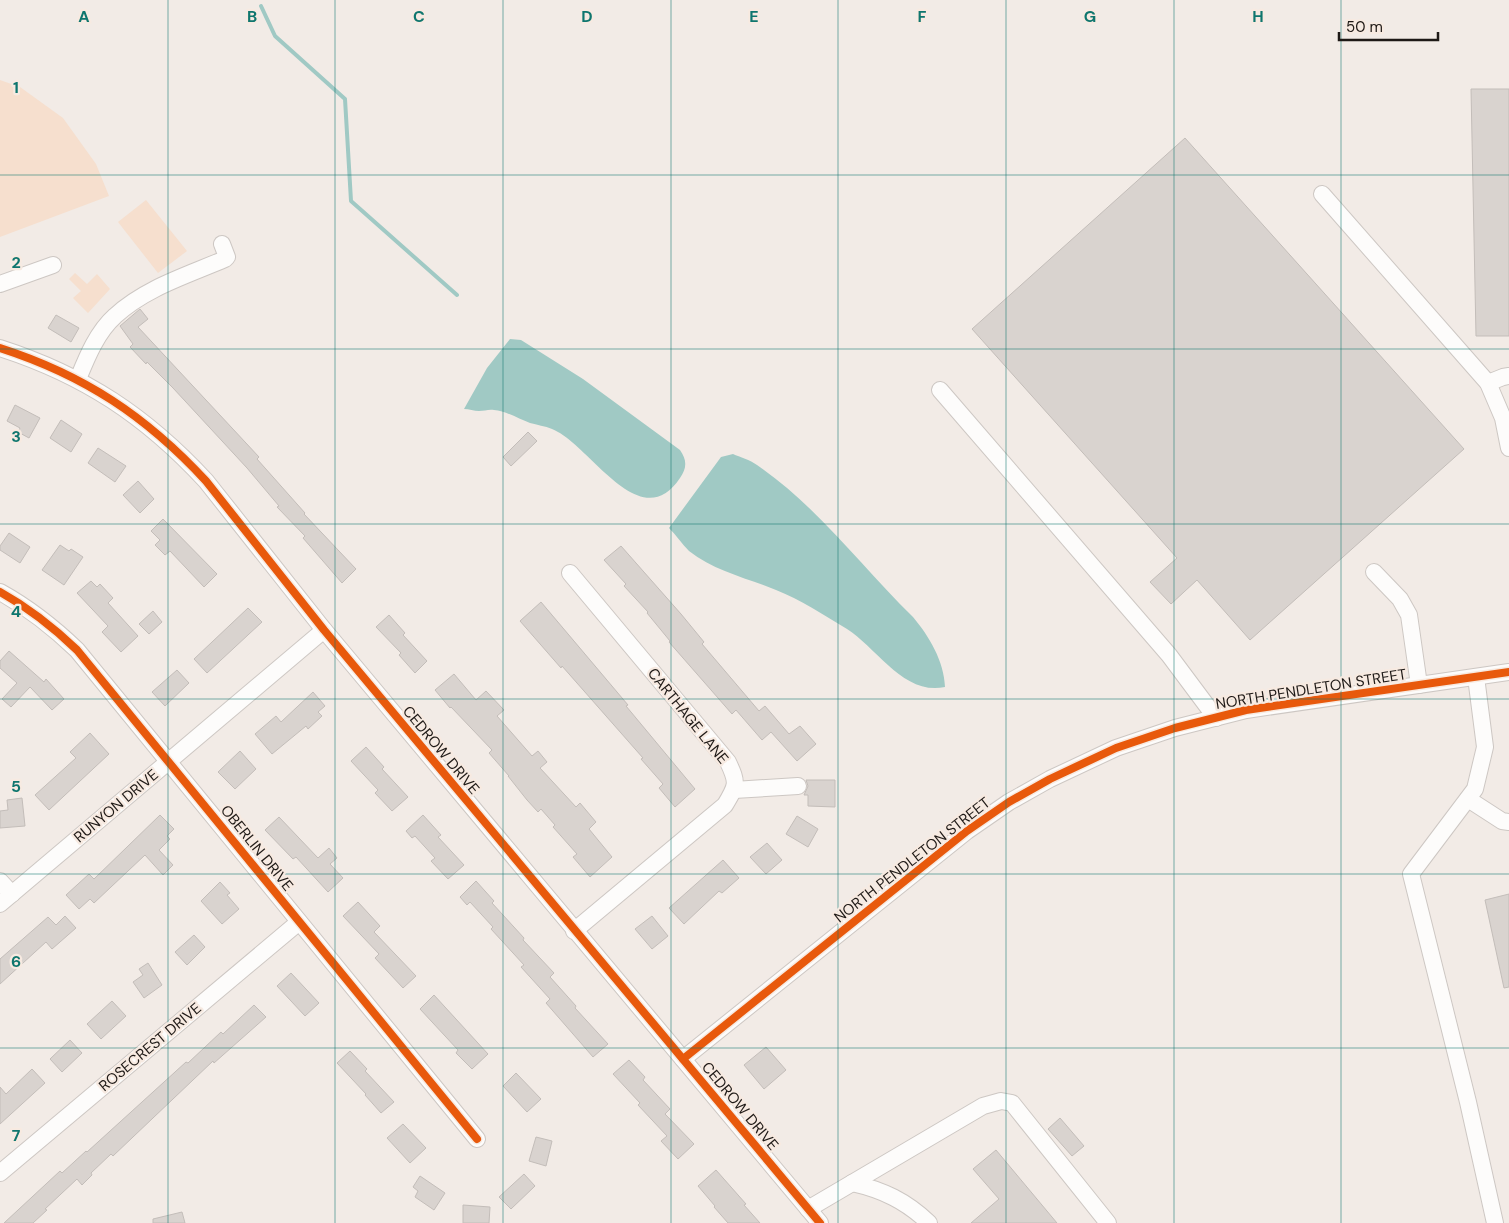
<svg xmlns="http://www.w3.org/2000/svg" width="1509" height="1223" font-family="'DM Sans',sans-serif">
<rect width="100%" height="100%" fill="#f2ebe6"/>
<g fill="#f6dfce">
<polygon points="0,80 20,87 63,118 96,164 109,196 0,237"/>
<polygon points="146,200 187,251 158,273 118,222"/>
<polygon points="75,273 87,284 97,274 110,289 88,313 73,298 81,291 69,279"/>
</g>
<g fill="#a0c9c4">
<path d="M510,339L521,340L583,379L680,450C687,460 687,468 680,478C640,538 590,444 552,429C545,426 537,425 530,423C519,419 506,411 494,410C489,409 484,411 479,411C474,411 469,409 464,409L487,368Z"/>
<path d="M733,454C740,457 750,460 757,465C817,506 861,566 913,617C929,636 944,661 945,687C904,696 877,648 847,629C824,615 801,600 776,590C747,578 714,571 689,551C682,544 676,535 669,528L721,457Z"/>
</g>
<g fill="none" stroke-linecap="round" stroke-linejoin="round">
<polyline stroke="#a0c9c4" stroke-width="4" points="261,6 275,36 345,99 351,201 457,295"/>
</g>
<g fill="#d9d3cf" stroke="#c3bdb9">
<polygon points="1471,89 1509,89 1509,336 1476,336"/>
<polygon points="1185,138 1464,449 1250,640 1197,580 1171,604 1150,582 1177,558 972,329"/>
<polygon points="140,309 148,319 138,327 259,457 257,459 305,513 304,514 356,569 342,583 303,538 305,536 277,507 279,506 247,468 173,388 147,362 146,364 130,347 133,344 120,326"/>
<polygon points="56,315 79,328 71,342 48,328"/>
<polygon points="15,405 40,418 29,438 18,432 20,428 7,421"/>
<polygon points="61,420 82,434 71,452 50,438"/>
<polygon points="528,432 537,441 511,466 503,457"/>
<polygon points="98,448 126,466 115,482 88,463"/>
<polygon points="138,481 154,499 140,513 123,495"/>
<polygon points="163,519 217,574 204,587 170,551 165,555 155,545 160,540 151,531"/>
<polygon points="9,533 30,547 20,563 0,550 0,546"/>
<polygon points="60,545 69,551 71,549 83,557 64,585 42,570"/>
<polygon points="621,546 681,614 704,642 702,644 759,711 765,706 789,734 800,726 816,744 797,761 771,732 762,740 736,710 732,714 669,642 670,641 647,613 648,612 624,586 626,584 604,560"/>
<polygon points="91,581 97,587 100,584 113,598 108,603 138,636 121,652 102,632 108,626 77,593"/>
<polygon points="541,602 628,705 626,706 695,789 675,807 659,788 663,784 641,759 643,758 562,666 561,668 520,621"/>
<polygon points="248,608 262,622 207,673 194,659"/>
<polygon points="153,611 162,622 149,634 139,624"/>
<polygon points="389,615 405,633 403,635 427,661 415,673 399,655 401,653 376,627"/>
<polygon points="9,651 44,682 46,679 64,699 52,710 30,687 11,707 2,699 17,683 0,668 0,661"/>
<polygon points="177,670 189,683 165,706 152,692"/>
<polygon points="454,674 476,700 486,691 504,710 497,716 532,756 538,751 547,762 540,768 576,807 580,803 596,822 589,829 612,857 590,877 573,857 577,854 553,827 555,825 541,809 538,812 527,800 508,776 509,776 489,753 492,750 451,707 450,708 435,690"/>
<polygon points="313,692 325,706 318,712 322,716 308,729 306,726 272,754 255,734 276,716 281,722"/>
<polygon points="90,733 109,754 49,810 35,795 76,758 70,752"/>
<polygon points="366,747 384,767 382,769 408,797 392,811 375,793 378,790 351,761"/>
<polygon points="240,751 256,769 235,789 218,772"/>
<polygon points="806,780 835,780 835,807 808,806 808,795 804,795 808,786"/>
<polygon points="22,798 25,826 0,828 0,811 8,810 7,800"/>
<polygon points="160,815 174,829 167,836 170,839 159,850 173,865 163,875 145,855 94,903 90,899 79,909 66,895 89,874 94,879"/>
<polygon points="423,815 441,835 438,837 464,865 448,879 431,861 435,858 415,836 412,838 406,831"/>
<polygon points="797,816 818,829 808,847 786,834"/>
<polygon points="279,817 318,858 329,848 337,858 330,864 343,878 328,892 296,857 293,859 265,830"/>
<polygon points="767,843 782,860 766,874 750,857"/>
<polygon points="723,860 739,878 722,893 719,891 684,924 669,908"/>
<polygon points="476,881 494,901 492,903 524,938 523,940 554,973 550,977 576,1006 575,1008 608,1044 593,1057 546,1003 550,999 521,967 524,965 491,929 493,927 470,902 467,905 460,897"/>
<polygon points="220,882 230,893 227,895 239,909 222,924 201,901"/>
<polygon points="1509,894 1509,987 1504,988 1485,900"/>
<polygon points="358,902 380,926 374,932 416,976 403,988 375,958 379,954 343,916"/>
<polygon points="65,916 76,928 52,949 46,942 0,984 0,959 48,917 56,925"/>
<polygon points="652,916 668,936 652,949 635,929"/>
<polygon points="194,935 205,947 187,965 175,952"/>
<polygon points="148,963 162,985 144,998 133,982 143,975 139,969"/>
<polygon points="291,973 319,1003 305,1016 277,986"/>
<polygon points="434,995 488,1054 472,1069 456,1053 458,1050 420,1009"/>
<polygon points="112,1001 126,1016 101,1039 87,1024"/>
<polygon points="254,1005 266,1017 214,1063 213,1061 113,1156 111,1154 91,1173 92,1175 82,1185 77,1179 45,1209 47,1210 33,1223 4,1223 60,1171 62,1173 86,1151 87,1152 186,1062 188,1063 221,1032 223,1034"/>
<polygon points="70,1040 82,1053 62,1072 50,1059"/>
<polygon points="766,1047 786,1070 764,1089 744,1065"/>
<polygon points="350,1051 367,1069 365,1071 394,1102 381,1113 365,1095 366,1094 337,1063"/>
<polygon points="629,1060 645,1077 643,1080 670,1109 665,1114 694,1144 678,1159 661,1141 667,1136 638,1105 640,1103 613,1074"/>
<polygon points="32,1069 45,1083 0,1124 0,1087 6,1094"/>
<polygon points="516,1073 541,1099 527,1112 503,1086"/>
<polygon points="1060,1118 1084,1146 1072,1156 1048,1129"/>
<polygon points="403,1124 426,1148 410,1163 387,1138"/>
<polygon points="536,1137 552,1141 546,1166 529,1161"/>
<polygon points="996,1150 1057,1223 971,1223 999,1199 973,1169"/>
<polygon points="716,1170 746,1204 744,1205 760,1223 728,1223 714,1207 715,1206 698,1186"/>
<polygon points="524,1174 535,1186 511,1209 499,1197"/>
<polygon points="420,1176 445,1193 434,1210 415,1197 418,1191 413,1187"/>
<polygon points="463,1205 490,1207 489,1223 463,1223"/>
<polygon points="182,1212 185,1223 153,1223 153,1219"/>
</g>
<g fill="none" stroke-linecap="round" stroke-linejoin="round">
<defs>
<g id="minor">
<polyline points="1322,194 1488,383 1503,418 1509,448"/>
<polyline points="0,284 53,265"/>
<path d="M0,348C84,375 146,416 206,481L324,630L820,1223"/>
<path d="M78,379C87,357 97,332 115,316C145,288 188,275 225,259L227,257L222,244"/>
<polyline points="1488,383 1503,377 1509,376"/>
<polyline points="940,390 1169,655 1216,718"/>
<polyline points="1374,572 1400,599 1409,615 1419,685"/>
<path d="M570,573L728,762C738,783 737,785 725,805L574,931"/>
<path d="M0,592C29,608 53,627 77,650L477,1139"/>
<polyline points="1476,677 1485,747 1475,789 1411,874 1468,1102 1495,1223"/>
<polyline points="734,790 798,786"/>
<polyline points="1468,799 1502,821 1509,822"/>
<polyline points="0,881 12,894"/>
<polyline points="0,904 324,630"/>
<polyline points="683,1059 967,831 1009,802 1050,779 1116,748 1175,728 1246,710 1509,672"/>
<polyline points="0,1173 299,922"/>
<path d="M852,1183C883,1190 906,1201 929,1223"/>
<polyline points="808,1209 983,1106 1001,1101 1012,1103 1108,1223"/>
</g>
</defs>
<use href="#minor" stroke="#cdc7c3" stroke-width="18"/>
<use href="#minor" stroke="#fdfcfb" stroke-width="16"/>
<defs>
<g id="cycleway">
<path d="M0,348C84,375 146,416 206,481L324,630L820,1223"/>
<path d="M0,592C29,608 53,627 77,650L477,1139"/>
<polyline points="683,1059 967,831 1009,802 1050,779 1116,748 1175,728 1246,710 1509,672"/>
</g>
</defs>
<use href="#cycleway" stroke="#f7eae1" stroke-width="11"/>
<use href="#cycleway" stroke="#e8590c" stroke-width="8"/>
</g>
<path fill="none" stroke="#0f766e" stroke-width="1" stroke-opacity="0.55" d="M168,0V1223M335,0V1223M503,0V1223M671,0V1223M838,0V1223M1006,0V1223M1174,0V1223M1341,0V1223M0,175H1509M0,349H1509M0,524H1509M0,699H1509M0,874H1509M0,1048H1509"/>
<g text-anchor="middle" stroke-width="4.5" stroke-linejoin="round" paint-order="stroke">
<g font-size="15" fill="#1e1916" stroke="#f7eae1">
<text transform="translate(1311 689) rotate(-9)" y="5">NORTH PENDLETON STREET</text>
<text transform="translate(688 716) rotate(51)" y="5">CARTHAGE LANE</text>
<text transform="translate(441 750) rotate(50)" y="5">CEDROW DRIVE</text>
<text transform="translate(116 806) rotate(-40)" y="5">RUNYON DRIVE</text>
<text transform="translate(257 848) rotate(51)" y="5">OBERLIN DRIVE</text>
<text transform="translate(912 860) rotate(-38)" y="5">NORTH PENDLETON STREET</text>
<text transform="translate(150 1047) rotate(-40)" y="5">ROSECREST DRIVE</text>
<text transform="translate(740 1106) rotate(50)" y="5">CEDROW DRIVE</text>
</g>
</g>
<g font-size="16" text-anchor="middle" font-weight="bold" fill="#0f766e" stroke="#f7eae1" stroke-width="4.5" stroke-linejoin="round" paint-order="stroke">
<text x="84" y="22">A</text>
<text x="252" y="22">B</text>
<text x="419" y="22">C</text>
<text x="587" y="22">D</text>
<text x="754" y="22">E</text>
<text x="922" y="22">F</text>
<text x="1090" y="22">G</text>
<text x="1258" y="22">H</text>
<text x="16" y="93">1</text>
<text x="16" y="268">2</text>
<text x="16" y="442">3</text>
<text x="16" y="617">4</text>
<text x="16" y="792">5</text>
<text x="16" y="967">6</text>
<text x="16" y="1141">7</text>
</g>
<path d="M1339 32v8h99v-8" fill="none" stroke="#1e1916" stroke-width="2.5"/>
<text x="1346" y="32" font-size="15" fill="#1e1916" stroke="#f7eae1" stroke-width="4" paint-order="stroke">50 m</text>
</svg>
